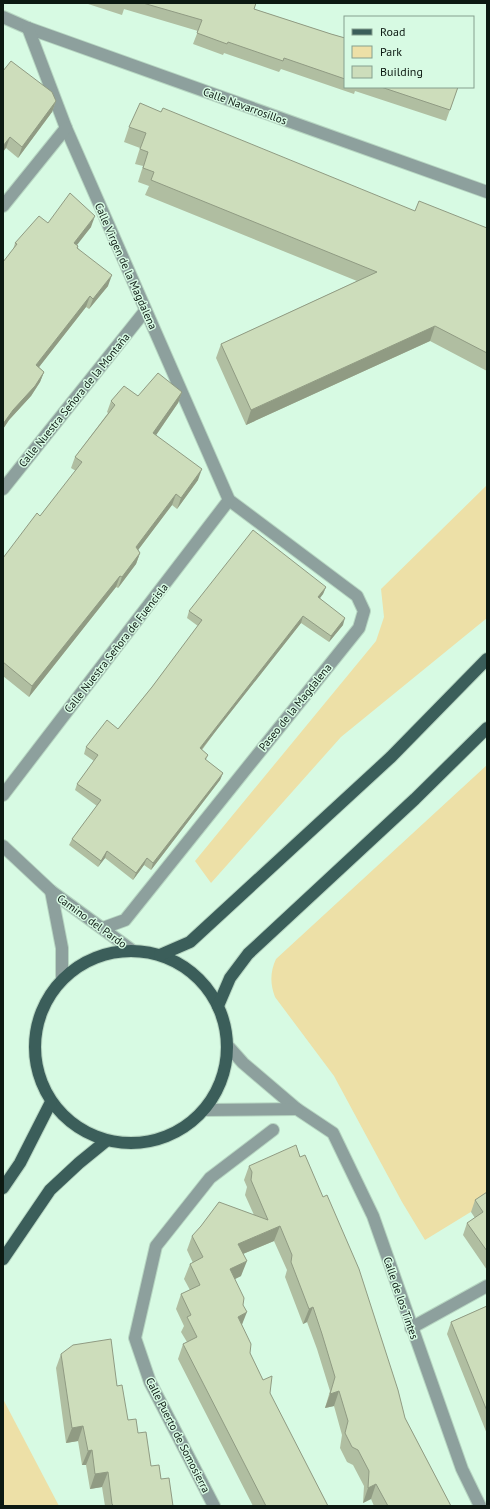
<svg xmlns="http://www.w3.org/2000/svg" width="490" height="1509" font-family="'PT Sans',sans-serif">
<rect width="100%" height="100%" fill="#d7fae3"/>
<g fill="#ede0a7">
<polygon points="487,485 487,618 341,737 211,883 195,861 376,641 384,617 381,589"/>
<path d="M487,765V1202L425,1240L402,1202L334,1076L275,997C270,984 270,972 276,959Z"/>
<polygon points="3,1399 59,1506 3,1506"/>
</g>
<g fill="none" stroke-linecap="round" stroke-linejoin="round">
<defs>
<g id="minor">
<polyline points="3,17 28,28 487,192"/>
<polyline points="28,28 66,128 229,500 357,596 364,611 359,628 125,920 103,928"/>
<polyline points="3,206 66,128"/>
<polyline points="3,489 145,311"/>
<polyline points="3,795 229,500"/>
<polyline points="3,846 51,891 133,951"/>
<polyline points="51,891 62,948 62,979"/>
<polyline points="227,1045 243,1063 297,1109 333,1133 373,1216 462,1469 480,1506"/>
<polyline points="205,1110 297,1109"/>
<polyline points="411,1328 487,1286"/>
<polyline points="214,1506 150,1382 135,1338 156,1246 210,1178 273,1130"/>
</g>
<g id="major">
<circle cx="131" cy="1047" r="96"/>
<polyline points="160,955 190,942 391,757 487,659"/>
<polyline points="218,1006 230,978 248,954 415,799 487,728"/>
<polyline points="3,1188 20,1163 51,1102"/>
<polyline points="3,1259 50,1190 79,1163 106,1141"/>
</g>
</defs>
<use href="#minor" stroke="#b7d6c2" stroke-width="14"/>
<use href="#major" stroke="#b7d6c2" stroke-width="14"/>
<use href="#minor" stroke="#8da09d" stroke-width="12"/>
<use href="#major" stroke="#3b5e5a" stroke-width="12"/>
</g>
<g fill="#b0bea1">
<polygon points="85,3 256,3 254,9 331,34 345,38 345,87 458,87 446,121 355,91 354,94 281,69 279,72 224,53 223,55 193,44 198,31 124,9 122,15"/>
<polygon points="3,71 56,101 52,112 18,158 6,148"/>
<polygon points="129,127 415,211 487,228 487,371 430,341 246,425 216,358 221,344 357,281 145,195 149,186 138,182 143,166 135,164 140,148 124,142"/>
<polygon points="48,223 91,227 76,245 78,246 78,248 108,286 89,309 86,307 39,367 44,372 40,382 31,396 9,420 3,429 3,262 13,250 15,243"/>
<polygon points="182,392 178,403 156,435 198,480 177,509 172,505 138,550 140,553 136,564 118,588 116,587 29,697 3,676 3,558 40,516 76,471 71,468 75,457 108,413 107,412 111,401 138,396"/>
<polygon points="326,587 323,594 320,598 343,625 329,642 301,623 218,728 202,750 208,755 206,760 223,773 220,780 151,870 144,865 133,880 105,858 98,867 69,845 72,839 97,806 75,790 77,784 94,761 84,754 86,747 118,729 152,687 198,626 187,618 189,611"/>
<polygon points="249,1166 405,1418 451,1506 374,1506 371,1499 363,1503 364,1486 353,1465 347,1462 340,1448 342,1435 334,1406 325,1408 330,1391 317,1349 307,1322 303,1324 285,1277 287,1270 274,1241 243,1254 241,1276 235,1279 243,1305 242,1325 250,1353 273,1401 328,1506 253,1506 178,1359 183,1344 187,1342 181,1332 184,1326 176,1309 181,1294 190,1290 184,1279 190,1264 193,1263 187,1250 192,1236 254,1215 245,1195 247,1187 244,1180"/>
<polygon points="487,1192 487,1270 463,1235 467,1223 475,1218 471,1212 475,1200"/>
<polygon points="487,1306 487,1434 447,1334 451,1322"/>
<polygon points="61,1354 117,1386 128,1420 138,1433 151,1466 161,1479 173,1506 105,1506 102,1487 90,1489 86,1465 82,1465 78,1441 66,1443 56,1368"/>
</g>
<g fill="#909b83">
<polygon points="56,101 52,112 18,158 22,147"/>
<polygon points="10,137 6,148 3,152 3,146"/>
<polygon points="95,216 91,227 70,254 74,243"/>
<polygon points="112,275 108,286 89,309 93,299"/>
<polygon points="90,296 86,307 32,376 36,365"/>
<polygon points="435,326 430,341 246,425 251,410"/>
<polygon points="44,372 40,382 31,396 9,420 3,429 3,424 13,410"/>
<polygon points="182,392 178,403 150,444 153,433"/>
<polygon points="202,469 198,480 177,509 181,498"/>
<polygon points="176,494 172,505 132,558 136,547"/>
<polygon points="140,553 136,564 118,588 122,577"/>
<polygon points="120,576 116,587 29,697 32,686"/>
<polygon points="326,587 323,594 316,603 318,597"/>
<polygon points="303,616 301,623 197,755 200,748"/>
<polygon points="345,618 343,625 329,642 331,636"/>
<polygon points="223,773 220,780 151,870 153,863"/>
<polygon points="107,851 105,858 98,867 101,861"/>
<polygon points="147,858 144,865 133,880 136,873"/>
<polygon points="280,1226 274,1241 233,1258 238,1244"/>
<polygon points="247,1261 241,1276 225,1284 230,1269"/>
<polygon points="313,1307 307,1322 303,1324 309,1309"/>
<polygon points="247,1312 241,1327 238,1317"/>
<polygon points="339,1391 334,1406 325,1408 330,1394"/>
<polygon points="83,1426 78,1441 66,1443 72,1428"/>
<polygon points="92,1450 86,1465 82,1465 88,1451"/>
<polygon points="108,1472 102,1487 90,1489 95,1474"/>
<polygon points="376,1484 371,1499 363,1503 368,1488"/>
</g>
<g fill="#cdddbb" stroke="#909b83">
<polygon points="143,3 256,3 254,9 331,34 345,38 345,79 284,58 283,61 228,42 227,44 197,33 202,20"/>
<polygon points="11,61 52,92 56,101 22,147 10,137 3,146 3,71"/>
<polygon points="381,87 458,87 450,110"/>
<polygon points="140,103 161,112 163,108 415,211 419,201 487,228 487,353 435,326 251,410 221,344 377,272 151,180 154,172 143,168 148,152 140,149 146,133 129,127"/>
<polygon points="70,193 95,216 74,243 78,246 77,248 112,275 93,299 90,296 36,365 44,372 35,386 13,410 3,424 3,262 17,244 15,243 39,216 48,223"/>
<polygon points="158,373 182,392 153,433 202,469 181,498 176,494 136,547 140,553 122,577 120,576 32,686 3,662 3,558 37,513 40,516 82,462 75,457 115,405 111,401 124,386 138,396"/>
<polygon points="253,530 326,587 318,597 345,618 331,636 303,616 221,721 200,748 208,755 205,759 223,773 153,863 147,858 136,873 107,851 101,861 72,839 101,800 77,784 98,755 86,747 107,720 118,729 152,687 202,620 189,611"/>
<polygon points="296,1145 300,1157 305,1155 323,1197 327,1195 359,1269 398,1390 405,1418 451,1506 388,1506 376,1484 368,1488 369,1471 358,1450 352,1447 345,1433 348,1421 339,1391 330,1394 335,1377 322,1334 313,1307 309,1309 291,1262 292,1255 280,1226 238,1244 247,1261 230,1269 244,1298 243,1305 247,1312 238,1317 251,1344 250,1353 263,1380 272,1376 270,1393 328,1506 266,1506 183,1344 197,1337 187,1317 191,1315 181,1294 200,1285 190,1264 203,1257 192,1236 201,1226 219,1202 268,1220 251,1180 252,1172 249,1166"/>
<polygon points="487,1192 487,1251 467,1223 483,1212 475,1200"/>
<polygon points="487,1306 487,1411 451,1322"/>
<polygon points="111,1339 117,1386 122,1385 128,1420 136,1419 138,1433 146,1432 151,1466 159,1465 161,1479 169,1478 173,1506 114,1506 112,1504 108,1472 95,1474 92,1450 88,1451 83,1426 72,1428 61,1354 73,1345"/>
</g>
<g text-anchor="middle" stroke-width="3" stroke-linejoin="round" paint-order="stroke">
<g font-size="11" fill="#0c1912" stroke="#d7fae3">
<text transform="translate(245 106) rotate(20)" y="4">Calle Navarrosillos</text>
<text transform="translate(126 266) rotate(66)" y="4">Calle Virgen de la Magdalena</text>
<text transform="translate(74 400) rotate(-51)" y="4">Calle Nuestra Señora de la Montaña</text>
<text transform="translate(116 648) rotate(-52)" y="4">Calle Nuestra Señora de Fuencisla</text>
<text transform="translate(295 707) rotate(-51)" y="4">Paseo de la Magdalena</text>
<text transform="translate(92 921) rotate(36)" y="4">Camino del Pardo</text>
<text transform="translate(401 1298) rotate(71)" y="4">Calle de los Tintes</text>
<text transform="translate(178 1435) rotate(63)" y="4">Calle Puerto de Somosierra</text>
</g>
</g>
<rect width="490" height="1509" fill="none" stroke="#0c1912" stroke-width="8"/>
<rect x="344" y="16" width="130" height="72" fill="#d7fae3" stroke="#86a08f"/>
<rect x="352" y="29" width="20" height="6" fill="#3b5e5a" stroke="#86a08f"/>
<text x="380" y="36" font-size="12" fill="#0c1912">Road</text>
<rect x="352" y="46" width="20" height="12" fill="#ede0a7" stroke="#86a08f"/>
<text x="380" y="56" font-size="12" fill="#0c1912">Park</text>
<rect x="352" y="66" width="20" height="12" fill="#cdddbb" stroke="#86a08f"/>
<text x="380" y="76" font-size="12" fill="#0c1912">Building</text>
</svg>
